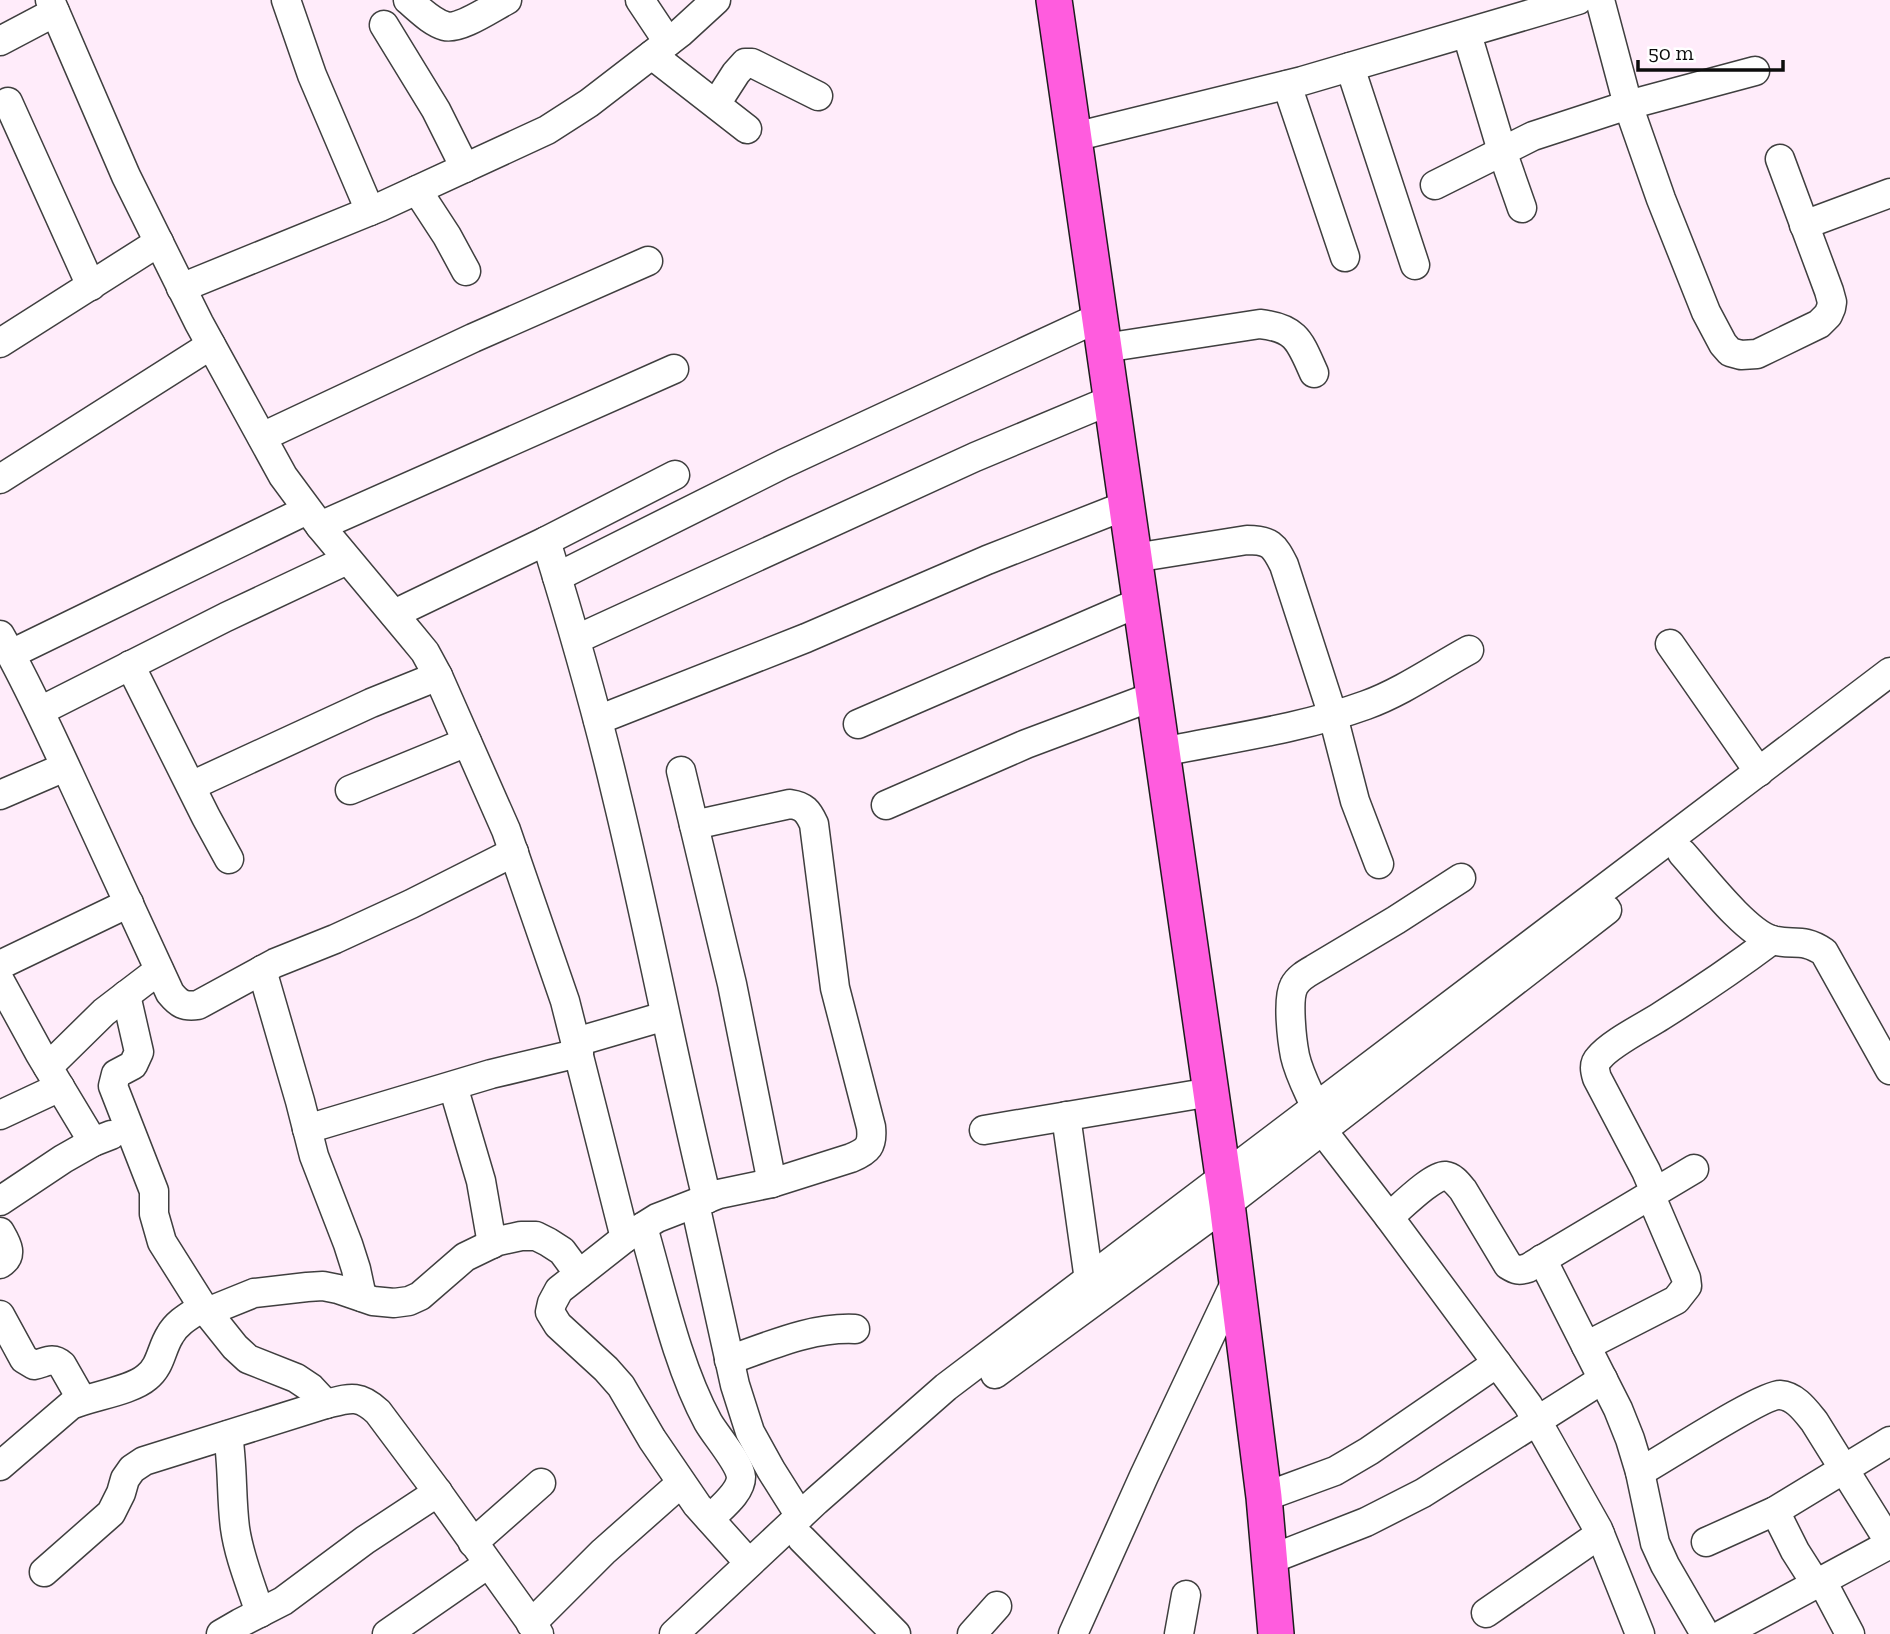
<svg xmlns="http://www.w3.org/2000/svg" width="1890" height="1634" font-family="'Zilla Slab',serif">
<rect width="100%" height="100%" fill="#ffecfa"/>
<g fill="none" stroke-linecap="round" stroke-linejoin="round">
<defs>
<g id="minor">
<polyline points="50,0 126,176 199,323 283,476 320,526 411,635 425,652 438,676 506,830 565,1001 625,1238"/>
<polyline points="286,0 312,75 370,211"/>
<path d="M408,0C419,9 431,22 445,26C460,30 493,7 507,0"/>
<polyline points="640,0 668,42"/>
<polyline points="1600,0 1628,105 1661,199 1706,312 1723,344 1730,352 1741,355 1757,354 1819,324 1828,315 1831,308 1832,302 1829,291 1780,159"/>
<polyline points="384,25 436,110 465,168"/>
<polyline points="1467,34 1502,151 1522,208"/>
<polyline points="0,41 55,12"/>
<polyline points="652,55 747,129"/>
<polyline points="1350,67 1415,265"/>
<polyline points="1287,85 1345,257"/>
<polyline points="8,102 91,286"/>
<polyline points="716,104 736,73 745,63 752,63 818,96"/>
<polyline points="1074,137 1302,81 1578,0"/>
<polyline points="1435,185 1533,136 1628,105 1755,71"/>
<polyline points="417,190 447,236 466,271"/>
<polyline points="1804,225 1890,193"/>
<polyline points="181,288 380,207 547,130 589,103 680,33 716,0"/>
<polyline points="0,343 159,242"/>
<path d="M1104,348L1260,324C1297,328 1300,342 1314,373"/>
<polyline points="262,437 473,338 648,261"/>
<polyline points="0,479 211,345"/>
<polyline points="320,526 674,369"/>
<path d="M546,541C572,625 596,708 616,793C649,928 674,1064 707,1199"/>
<path d="M1134,558L1247,540C1270,540 1274,545 1284,565L1333,716L1355,801L1379,864"/>
<polyline points="557,577 783,464 1100,317"/>
<polyline points="394,614 546,541 675,475"/>
<path d="M0,635C26,680 47,727 69,774C103,847 137,920 170,993C179,1004 184,1007 198,1005L275,963L335,939L411,904L514,852"/>
<polyline points="577,639 975,457 1111,400"/>
<polyline points="1670,644 1759,772"/>
<polyline points="11,654 307,510"/>
<polyline points="130,665 206,817 229,859"/>
<polyline points="40,711 226,617 347,560"/>
<polyline points="598,720 806,638 987,560 1127,505"/>
<polyline points="858,724 1140,602"/>
<path d="M1162,752C1230,738 1300,729 1366,705C1402,692 1436,668 1469,650"/>
<polyline points="681,771 732,984 772,1183"/>
<polyline points="191,786 371,703 438,676"/>
<polyline points="350,790 467,742"/>
<polyline points="0,795 65,767"/>
<polyline points="886,805 1026,744 1154,696"/>
<path d="M694,825L790,804C804,806 808,811 814,824L835,988L871,1127C873,1146 868,1151 851,1158L772,1183L719,1194L657,1218L625,1238L559,1290L552,1303L550,1312L558,1325L606,1369L621,1386L652,1439L697,1505L749,1563"/>
<path d="M1682,853C1702,875 1745,932 1772,940C1793,946 1802,937 1824,952L1890,1070"/>
<polyline points="0,965 129,903"/>
<polyline points="262,970 300,1101 314,1156 348,1244 356,1269 362,1297"/>
<polyline points="0,981 40,1054 93,1142"/>
<polyline points="126,995 139,1052 133,1065 116,1074 113,1086 154,1191 154,1214 162,1242 203,1307 235,1347 248,1359 296,1378 311,1388 326,1404"/>
<polyline points="576,1042 665,1016"/>
<polyline points="48,1067 104,1012 159,970"/>
<polyline points="453,1086 481,1181 492,1244"/>
<path d="M1315,1106C1308,1090 1299,1074 1295,1056C1292,1041 1287,999 1294,986C1298,978 1307,973 1314,969L1396,920L1461,878"/>
<polyline points="0,1115 60,1087"/>
<polyline points="1066,1116 1089,1280"/>
<polyline points="1312,1117 1389,1217 1528,1405 1598,1529 1640,1634"/>
<polyline points="307,1129 491,1074 579,1053"/>
<polyline points="984,1130 1211,1092"/>
<path d="M1655,1192L1646,1171L1597,1078C1595,1071 1593,1064 1599,1058C1611,1043 1644,1027 1661,1016C1699,992 1736,967 1772,940"/>
<polyline points="0,1201 63,1159 93,1142 111,1135"/>
<polyline points="695,1204 735,1385 750,1432 771,1470 800,1516"/>
<path d="M1389,1217C1400,1208 1433,1175 1445,1176C1453,1177 1458,1184 1463,1190L1508,1265C1516,1270 1519,1271 1528,1268L1694,1169"/>
<path d="M643,1227C661,1289 677,1365 708,1422C716,1436 740,1463 741,1477C741,1493 720,1508 710,1519"/>
<path d="M0,1232C7,1244 14,1255 0,1264"/>
<polyline points="1542,1259 1618,1409 1630,1439 1640,1472 1655,1543 1665,1565 1705,1634"/>
<polyline points="207,1312 254,1293 307,1287 323,1286 338,1289 373,1301 394,1303 409,1301 420,1296 465,1257 498,1241 521,1236 536,1236 548,1242 562,1251 579,1274"/>
<path d="M0,1315L24,1359L34,1365C45,1363 52,1356 62,1365L82,1400"/>
<polyline points="1586,1346 1676,1300 1687,1286 1686,1278 1650,1194"/>
<path d="M729,1360C770,1346 811,1327 855,1329"/>
<polyline points="995,1374 1227,1204 1607,910"/>
<path d="M228,1435C233,1466 231,1497 235,1528C239,1557 251,1585 260,1613"/>
<path d="M0,1466L71,1405C92,1396 131,1391 147,1377C161,1366 161,1349 170,1335C177,1322 191,1315 203,1307"/>
<path d="M1640,1472C1662,1460 1763,1394 1780,1395C1795,1396 1805,1410 1814,1421L1890,1543"/>
<polyline points="1264,1497 1335,1471 1369,1451 1497,1363"/>
<polyline points="1775,1511 1795,1551 1816,1584"/>
<polyline points="802,1539 896,1634"/>
<polyline points="1706,1542 1775,1511 1890,1441"/>
<polyline points="473,1543 541,1483"/>
<polyline points="1269,1560 1366,1522 1423,1493 1603,1379"/>
<path d="M44,1572L111,1513L121,1493L125,1479L132,1469L144,1461L326,1404C350,1398 359,1394 378,1412L434,1487L539,1634"/>
<polyline points="1822,1581 1850,1634"/>
<polyline points="1486,1613 1600,1534"/>
<polyline points="531,1624 603,1552 681,1483"/>
<polyline points="221,1634 240,1623 283,1601 365,1540 438,1492"/>
<polyline points="387,1634 488,1564"/>
<polyline points="674,1634 816,1501 946,1387 1890,672"/>
<polyline points="972,1634 997,1606"/>
<polyline points="1073,1634 1144,1476 1236,1281"/>
<polyline points="1179,1634 1186,1595"/>
<polyline points="1723,1634 1890,1544"/>
</g>
<polyline id="major" points="1054,0 1227,1204 1264,1497 1276,1634"/>
</defs>
<use href="#minor" stroke="#3f3f3f" stroke-width="31"/>
<use href="#major" stroke="#1d1d1d" stroke-width="38"/>
<use href="#minor" stroke="#fff" stroke-width="28"/>
<use href="#major" stroke="#ff5cde" stroke-width="35"/>
</g>
<path d="M1638 60v10h145v-10" fill="none" stroke="#0c0c0c" stroke-width="3.5"/>
<text x="1648" y="60" font-size="21" fill="#0c0c0c" stroke="#ffffff" stroke-width="5" paint-order="stroke">50 m</text>
</svg>
